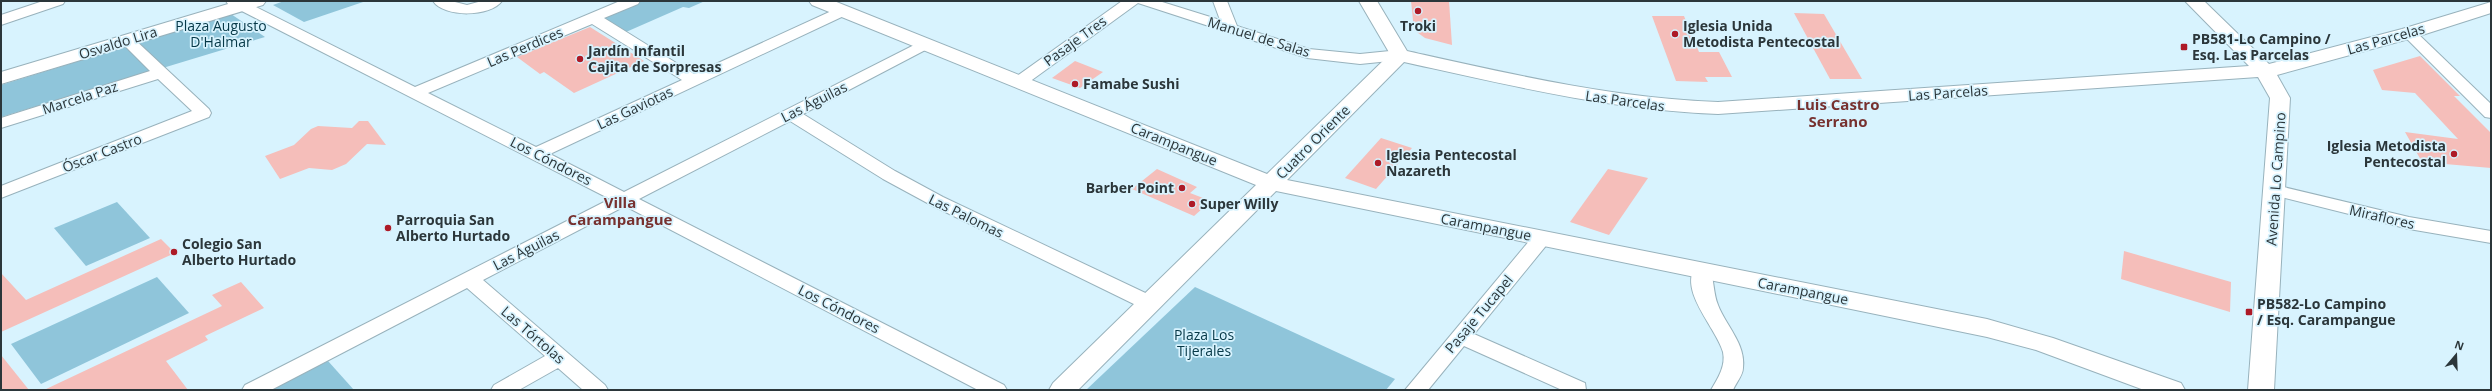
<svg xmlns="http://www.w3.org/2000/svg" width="2492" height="391" font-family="'Open Sans',sans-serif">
<rect width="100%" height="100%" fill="#d8f3fe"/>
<g fill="#8fc5da">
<polygon points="284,1 366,1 304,22 273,5"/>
<polygon points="642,1 705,1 689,8 683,7 626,32 602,18"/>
<polygon points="231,14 265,37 1,117 1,85"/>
<polygon points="117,202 150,238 86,266 54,228"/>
<polygon points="157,277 189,313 41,384 11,344"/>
<polygon points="1195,287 1395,379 1386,390 1086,390"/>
<polygon points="328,361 354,390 271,390"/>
</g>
<g fill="#f5beba">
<polygon points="1411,1 1449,1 1452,45 1425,38 1414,30"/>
<polygon points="1794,13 1824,14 1862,79 1830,79"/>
<polygon points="1652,16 1684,16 1699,52 1719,52 1732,77 1705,77 1708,82 1676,81"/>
<polygon points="590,27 644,61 574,93 544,72 540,74 517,57"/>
<polygon points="2420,56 2460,96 2454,96 2491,133 2491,168 2422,162 2405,132 2458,139 2415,93 2382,90 2373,70"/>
<polygon points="1075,61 1103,72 1080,88 1052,78"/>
<polygon points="359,121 368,121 386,145 367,144 346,164 332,170 309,168 280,179 265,156 294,145 311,129 318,126 352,128"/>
<polygon points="1381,138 1412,148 1376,189 1345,178"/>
<polygon points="1157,169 1197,187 1190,193 1211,201 1194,216 1132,189"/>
<polygon points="1608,169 1648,178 1609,235 1570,222"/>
<polygon points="161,239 175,253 1,332 1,273 26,300"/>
<polygon points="2124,251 2231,282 2230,312 2121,279"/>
<polygon points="241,282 264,308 205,336 208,340 166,361 188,390 44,390 222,306 212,295"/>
<polygon points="1,355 29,390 1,390"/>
</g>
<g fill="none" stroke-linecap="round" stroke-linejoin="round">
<defs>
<g id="street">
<polygon points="43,1 65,1 63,4 1,25 1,15"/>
<path d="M226,1H244L415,87L620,1H640L638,4L604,18L694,74L838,8H848L850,11L848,14L550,154L624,192L926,39L934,44L931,47L803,114L895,171L943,197L1156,298L1159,303L1156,308L1149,310L1142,308L931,205L883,179L790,121L639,199L1004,385L1007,390H978L625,206L483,280L605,385L608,390H583L558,368L519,390H491L494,385L545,356L467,288L271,390H242L245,385L610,199L228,4ZM592,24L682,80L536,147L428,93Z"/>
<path d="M433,1H451L467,5L482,1H502C491,17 444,18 433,1Z"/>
<polygon points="1122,1 1159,1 1220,20 1213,1 1227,1 1237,26 1309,49 1360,54 1400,50 1408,55 1400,60 1360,64 1307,58 1138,3 1025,85 1013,85 1011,82 1013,79"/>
<polygon points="2409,28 2414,30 2491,104 2491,118 2485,117 2401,33"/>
<polygon points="127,35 132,37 209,109 211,113 209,117 1,198 1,186 192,111 158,79 1,128 1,118 150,71 119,40"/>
<polygon points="2275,185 2409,217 2491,231 2491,243 2409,229 2269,194 2266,190 2269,186"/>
<polygon points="1542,232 1549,234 1551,238 1549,242 1474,334 1585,383 1586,390 1562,390 1464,346 1428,390 1405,390 1535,234"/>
<path d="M1702,265L1709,267C1714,275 1713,294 1718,305C1726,326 1746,344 1743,368C1743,375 1736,383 1733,390H1711C1718,378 1726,366 1723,352C1717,329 1679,292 1695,267Z"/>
</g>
<g id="secondary">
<polygon points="238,1 266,1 263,5 1,84 1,72"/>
<path d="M809,1H834L1267,174L1390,54L1359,1H1377L1407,51C1510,74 1612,98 1718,102L2249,66L2185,1H2204L2269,64L2402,29L2491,2V13L2416,37L2277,75L2290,98L2274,390H2248L2270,98L2258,77L1718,114C1611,110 1508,85 1404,62L1287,180L1987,319L2053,338L2181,383L2185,390H2144L2036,350L1987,337L1276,191L1078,390H1049L1053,383L1256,185L812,5Z"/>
</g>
</defs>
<use href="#street" stroke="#98b2bc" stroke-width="2"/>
<use href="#secondary" stroke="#98b2bc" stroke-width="2"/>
<use href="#street" fill="#fff" fill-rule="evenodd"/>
<use href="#secondary" fill="#fff" fill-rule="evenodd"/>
</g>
<g fill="#ad1a27" stroke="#d8f3fe" stroke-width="1.5">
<circle cx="1418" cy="11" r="4"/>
<circle cx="1675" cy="34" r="4"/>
<rect x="2180" y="43" width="8" height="8" rx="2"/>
<circle cx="580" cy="59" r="4"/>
<circle cx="1075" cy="84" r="4"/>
<circle cx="2454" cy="154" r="4"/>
<circle cx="1378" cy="163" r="4"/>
<circle cx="1182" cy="188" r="4"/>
<circle cx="1192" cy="204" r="4"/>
<circle cx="388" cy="228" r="4"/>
<circle cx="174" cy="252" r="4"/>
<rect x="2245" y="308" width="8" height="8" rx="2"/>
</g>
<g text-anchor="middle" stroke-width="3.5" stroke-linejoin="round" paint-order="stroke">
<g font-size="14" fill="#063847" stroke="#d8f3fe">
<text x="221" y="31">Plaza Augusto<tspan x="221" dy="16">D'Halmar</tspan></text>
<text x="1204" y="340">Plaza Los<tspan x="1204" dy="16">Tijerales</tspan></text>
</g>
<g font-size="14" font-weight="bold" fill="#2b363a" stroke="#d8f3fe" text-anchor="start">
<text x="1418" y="31" text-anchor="middle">Troki</text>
<text x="1683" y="31">Iglesia Unida<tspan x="1683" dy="16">Metodista Pentecostal</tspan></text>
<text x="2192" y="44">PB581-Lo Campino /<tspan x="2192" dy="16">Esq. Las Parcelas</tspan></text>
<text x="588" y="56">Jardín Infantil<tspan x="588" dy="16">Cajita de Sorpresas</tspan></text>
<text x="1083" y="89">Famabe Sushi</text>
<text x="2446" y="151" text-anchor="end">Iglesia Metodista<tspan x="2446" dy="16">Pentecostal</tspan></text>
<text x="1386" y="160">Iglesia Pentecostal<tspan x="1386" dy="16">Nazareth</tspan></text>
<text x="1174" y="193" text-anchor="end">Barber Point</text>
<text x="1200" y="209">Super Willy</text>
<text x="396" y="225">Parroquia San<tspan x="396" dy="16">Alberto Hurtado</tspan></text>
<text x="182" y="249">Colegio San<tspan x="182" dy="16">Alberto Hurtado</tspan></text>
<text x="2257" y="309">PB582-Lo Campino<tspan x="2257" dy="16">/ Esq. Carampangue</tspan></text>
</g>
<g font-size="14" fill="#2b363a" stroke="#d8f3fe">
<text transform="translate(1259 37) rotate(17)" y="5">Manuel de Salas</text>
<text transform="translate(2386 39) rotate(-16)" y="5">Las Parcelas</text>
<text transform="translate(1075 41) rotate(-36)" y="5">Pasaje Tres</text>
<text transform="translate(118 43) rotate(-17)" y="5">Osvaldo Lira</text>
<text transform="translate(525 47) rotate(-23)" y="5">Las Perdices</text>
<text transform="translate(1948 93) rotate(-4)" y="5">Las Parcelas</text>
<text transform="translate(80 98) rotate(-18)" y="5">Marcela Paz</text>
<text transform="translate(1625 101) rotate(8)" y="5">Las Parcelas</text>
<text transform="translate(814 102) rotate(-27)" y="5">Las Águilas</text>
<text transform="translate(635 108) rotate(-25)" y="5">Las Gaviotas</text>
<text transform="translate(1313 142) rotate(-45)" y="5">Cuatro Oriente</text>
<text transform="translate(1174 144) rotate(22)" y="5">Carampangue</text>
<text transform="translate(102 153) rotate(-21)" y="5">Óscar Castro</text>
<text transform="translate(551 161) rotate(27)" y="5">Los Cóndores</text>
<text transform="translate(2276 179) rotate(-86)" y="5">Avenida Lo Campino</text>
<text transform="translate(966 216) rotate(26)" y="5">Las Palomas</text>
<text transform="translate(2382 217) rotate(13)" y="5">Miraflores</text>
<text transform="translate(1486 227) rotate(11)" y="5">Carampangue</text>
<text transform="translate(526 250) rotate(-27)" y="5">Las Águilas</text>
<text transform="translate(1803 291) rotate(11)" y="5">Carampangue</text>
<text transform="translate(839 309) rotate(27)" y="5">Los Cóndores</text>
<text transform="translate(1479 314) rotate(-50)" y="5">Pasaje Tucapel</text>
<text transform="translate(533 335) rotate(41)" y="5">Las Tórtolas</text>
</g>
<g font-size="15" font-weight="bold" fill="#77312f" stroke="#d8f3fe">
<text x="1838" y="110">Luis Castro<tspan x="1838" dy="17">Serrano</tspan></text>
<text x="620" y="208">Villa<tspan x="620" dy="17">Carampangue</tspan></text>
</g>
</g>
<rect width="2492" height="391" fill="none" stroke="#2b363a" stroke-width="4"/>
<g transform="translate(2456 355) rotate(19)" stroke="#d8f3fe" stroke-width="3" paint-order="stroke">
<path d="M0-3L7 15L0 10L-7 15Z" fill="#2b363a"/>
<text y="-6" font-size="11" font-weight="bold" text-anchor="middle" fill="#2b363a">N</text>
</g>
</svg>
